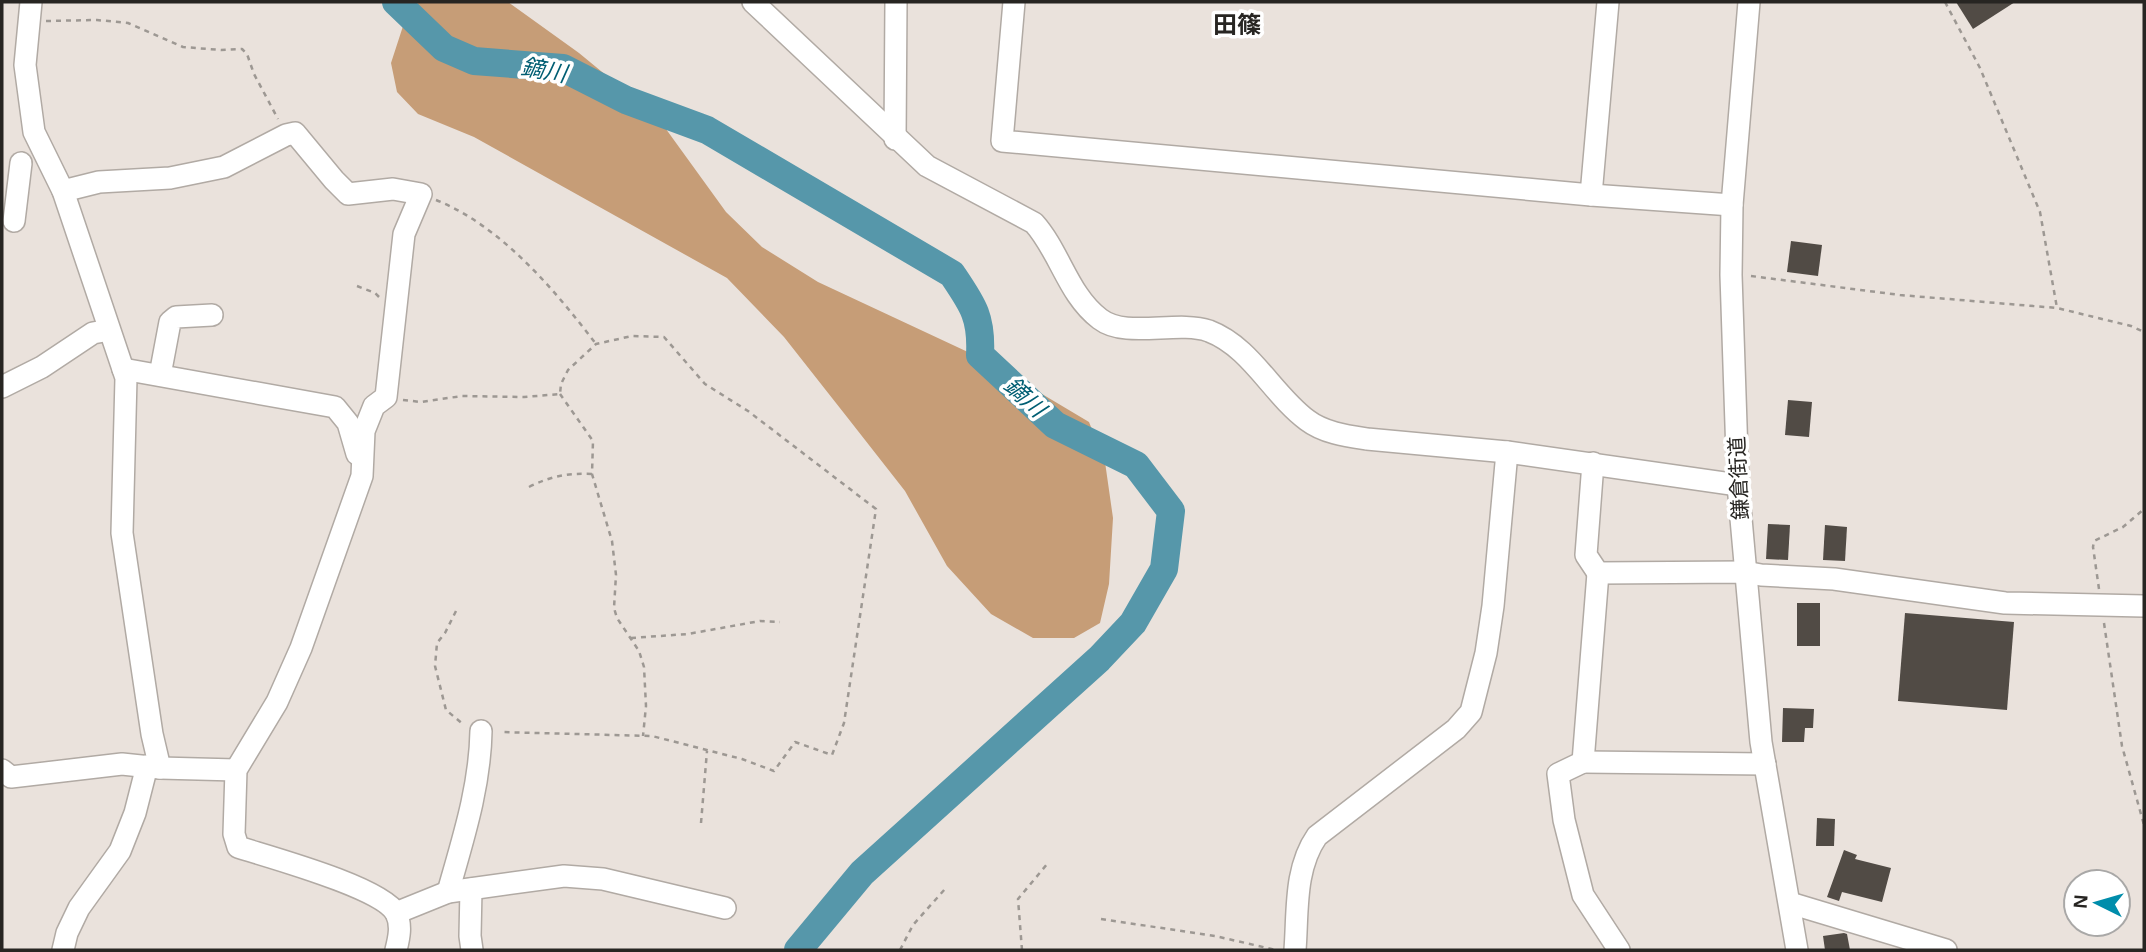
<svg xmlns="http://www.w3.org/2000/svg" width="2146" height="952" font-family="Arial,'Noto Sans JP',sans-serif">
<rect width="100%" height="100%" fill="#eae2dc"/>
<polygon fill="#c69d77" points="419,2 508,2 579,53 658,118 726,212 762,247 818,282 985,360 1089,422 1105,462 1113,518 1109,584 1100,623 1074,638 1033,638 991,614 947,566 905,491 847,417 784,337 727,278 474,137 418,114 397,92 391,63 405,20"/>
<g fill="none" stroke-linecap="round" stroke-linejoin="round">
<path stroke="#5697aa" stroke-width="28" d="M396,2L444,48L474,61L563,68L626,100L707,130L952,274C973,305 982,317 980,355L1055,425L1136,465L1171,511L1164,569L1133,623L1099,659L862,873L798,950"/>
</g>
<g fill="#514b45">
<polygon points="1956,2 2015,2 1973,29"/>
<polygon points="1791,241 1822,245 1818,276 1787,272"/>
<polygon points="1788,400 1812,402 1809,437 1785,435"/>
<polygon points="1768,524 1790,525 1788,560 1766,559"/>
<polygon points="1825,525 1847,527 1845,561 1823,560"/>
<rect x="1797" y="603" width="23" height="43"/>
<polygon points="1905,613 2014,622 2007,710 1898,701"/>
<polygon points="1783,708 1814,709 1813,728 1805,728 1804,742 1782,742"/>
<polygon points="1817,818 1835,819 1834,846 1816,846"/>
<polygon points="1844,850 1857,855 1855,859 1891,868 1882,902 1842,892 1839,901 1827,897"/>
<polygon points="1844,933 1847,934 1850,950 1825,950 1823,936"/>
</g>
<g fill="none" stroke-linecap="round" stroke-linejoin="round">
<defs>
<g id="minor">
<polyline points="31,2 25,65 34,132 63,191 126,378 122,533 152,734 160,768"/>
<path d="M753,2L927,166L1034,223C1060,252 1068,295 1100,319C1126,339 1177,320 1209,331C1251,347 1272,394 1307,420C1324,433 1347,436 1367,439L1507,452L1738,485"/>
<polyline points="1014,2 1002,141 1591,195 1732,205"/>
<polyline points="1749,2 1732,205 1731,275 1738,485 1761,742 1797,950"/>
<polyline points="895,139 896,2"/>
<path d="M63,191L99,182L170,178L224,167L286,135L295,133L334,180L348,194L393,189L421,194L404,234L386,397L374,406L364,431L362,476L301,648L277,702L236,770L234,834L238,847C269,857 381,887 396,913C402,925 399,938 396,950"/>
<polyline points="1591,195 1608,2"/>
<polyline points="14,221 21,163"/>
<polyline points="123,369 335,407 348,423 357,454"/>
<polyline points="160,375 170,322 176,317 212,315"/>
<polyline points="2,387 42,367 93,333 109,330"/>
<polyline points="1593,463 1586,555 1598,573 1745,572 1761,575 1834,579 2005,603 2144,606"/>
<polyline points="1598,573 1583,762 1558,774 1564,820 1583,895 1619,950"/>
<polyline points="1583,762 1765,764"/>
<polyline points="2,770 11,777 122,764 160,768 236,770"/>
<polyline points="471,889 470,936 472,950"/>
<path d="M448,892C463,839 480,787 481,731"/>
<polyline points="1790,903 1946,950"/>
<polyline points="396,913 448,892 564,876 603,879 725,908"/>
<polyline points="63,950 67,933 79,908 120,851 135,813 147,766"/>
<path d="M1295,950C1298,912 1294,869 1317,836L1456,729L1471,712L1486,653L1493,606L1507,452"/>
</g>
</defs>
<use href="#minor" stroke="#b1aaa4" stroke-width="24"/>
<g stroke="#9d9893" stroke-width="2.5" stroke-dasharray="5 5" stroke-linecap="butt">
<polyline points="1945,2 1980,68 2040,212 2057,308"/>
<polyline points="46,21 97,20 128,23 183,47 221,50 242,49 247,54 254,74 278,119"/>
<path d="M436,200C501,226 554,289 596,344"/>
<polyline points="1751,276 1900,295 2057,308 2131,326 2144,332"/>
<polyline points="357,286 375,293 379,297"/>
<polyline points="560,394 593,441 592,474 612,541 616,575 614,608 617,618 639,651 644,667 646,706 643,736"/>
<polyline points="403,400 421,402 462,396 524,397 560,394 561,384 568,370 596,344 632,336 664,337 705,384 748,411 876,509 844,723 832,755 795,742 774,771 742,759 652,736 500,732"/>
<path d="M529,487C551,476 568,473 592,474"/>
<polyline points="2099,589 2093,547 2094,541 2123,527 2144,509"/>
<polyline points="456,611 445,633 437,643 435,666 446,710 464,725"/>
<polyline points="2104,623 2122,746 2144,825"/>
<polyline points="631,638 688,634 760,621 780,622"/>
<polyline points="701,823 707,751"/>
<polyline points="1101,919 1215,936 1276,950"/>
<polyline points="900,950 913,925 945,889"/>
<polyline points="1022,950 1018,899 1048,863"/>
</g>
<use href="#minor" stroke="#fff" stroke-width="21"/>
</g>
<g text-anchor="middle" stroke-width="7" stroke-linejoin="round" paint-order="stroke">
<g font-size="21" fill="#272522" stroke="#fff">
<text transform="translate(1739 478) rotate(-93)" y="7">鎌倉街道</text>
</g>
<g font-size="23" font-style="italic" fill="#005e73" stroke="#fff">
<text transform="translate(544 70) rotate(10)" y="8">鏑川</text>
<text transform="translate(1025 397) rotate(43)" y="8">鏑川</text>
</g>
<g font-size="24" font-weight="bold" fill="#272522" stroke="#fff">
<text x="1237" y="33">田篠</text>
</g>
</g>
<rect width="2146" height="952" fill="none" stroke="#272522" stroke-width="7"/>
<g transform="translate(2097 903) rotate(275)"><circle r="33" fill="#ffffff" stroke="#a9a8a7" stroke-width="2"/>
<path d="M0-5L12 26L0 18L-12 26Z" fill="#008dab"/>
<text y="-10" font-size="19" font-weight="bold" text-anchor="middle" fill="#272522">N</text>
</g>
</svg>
